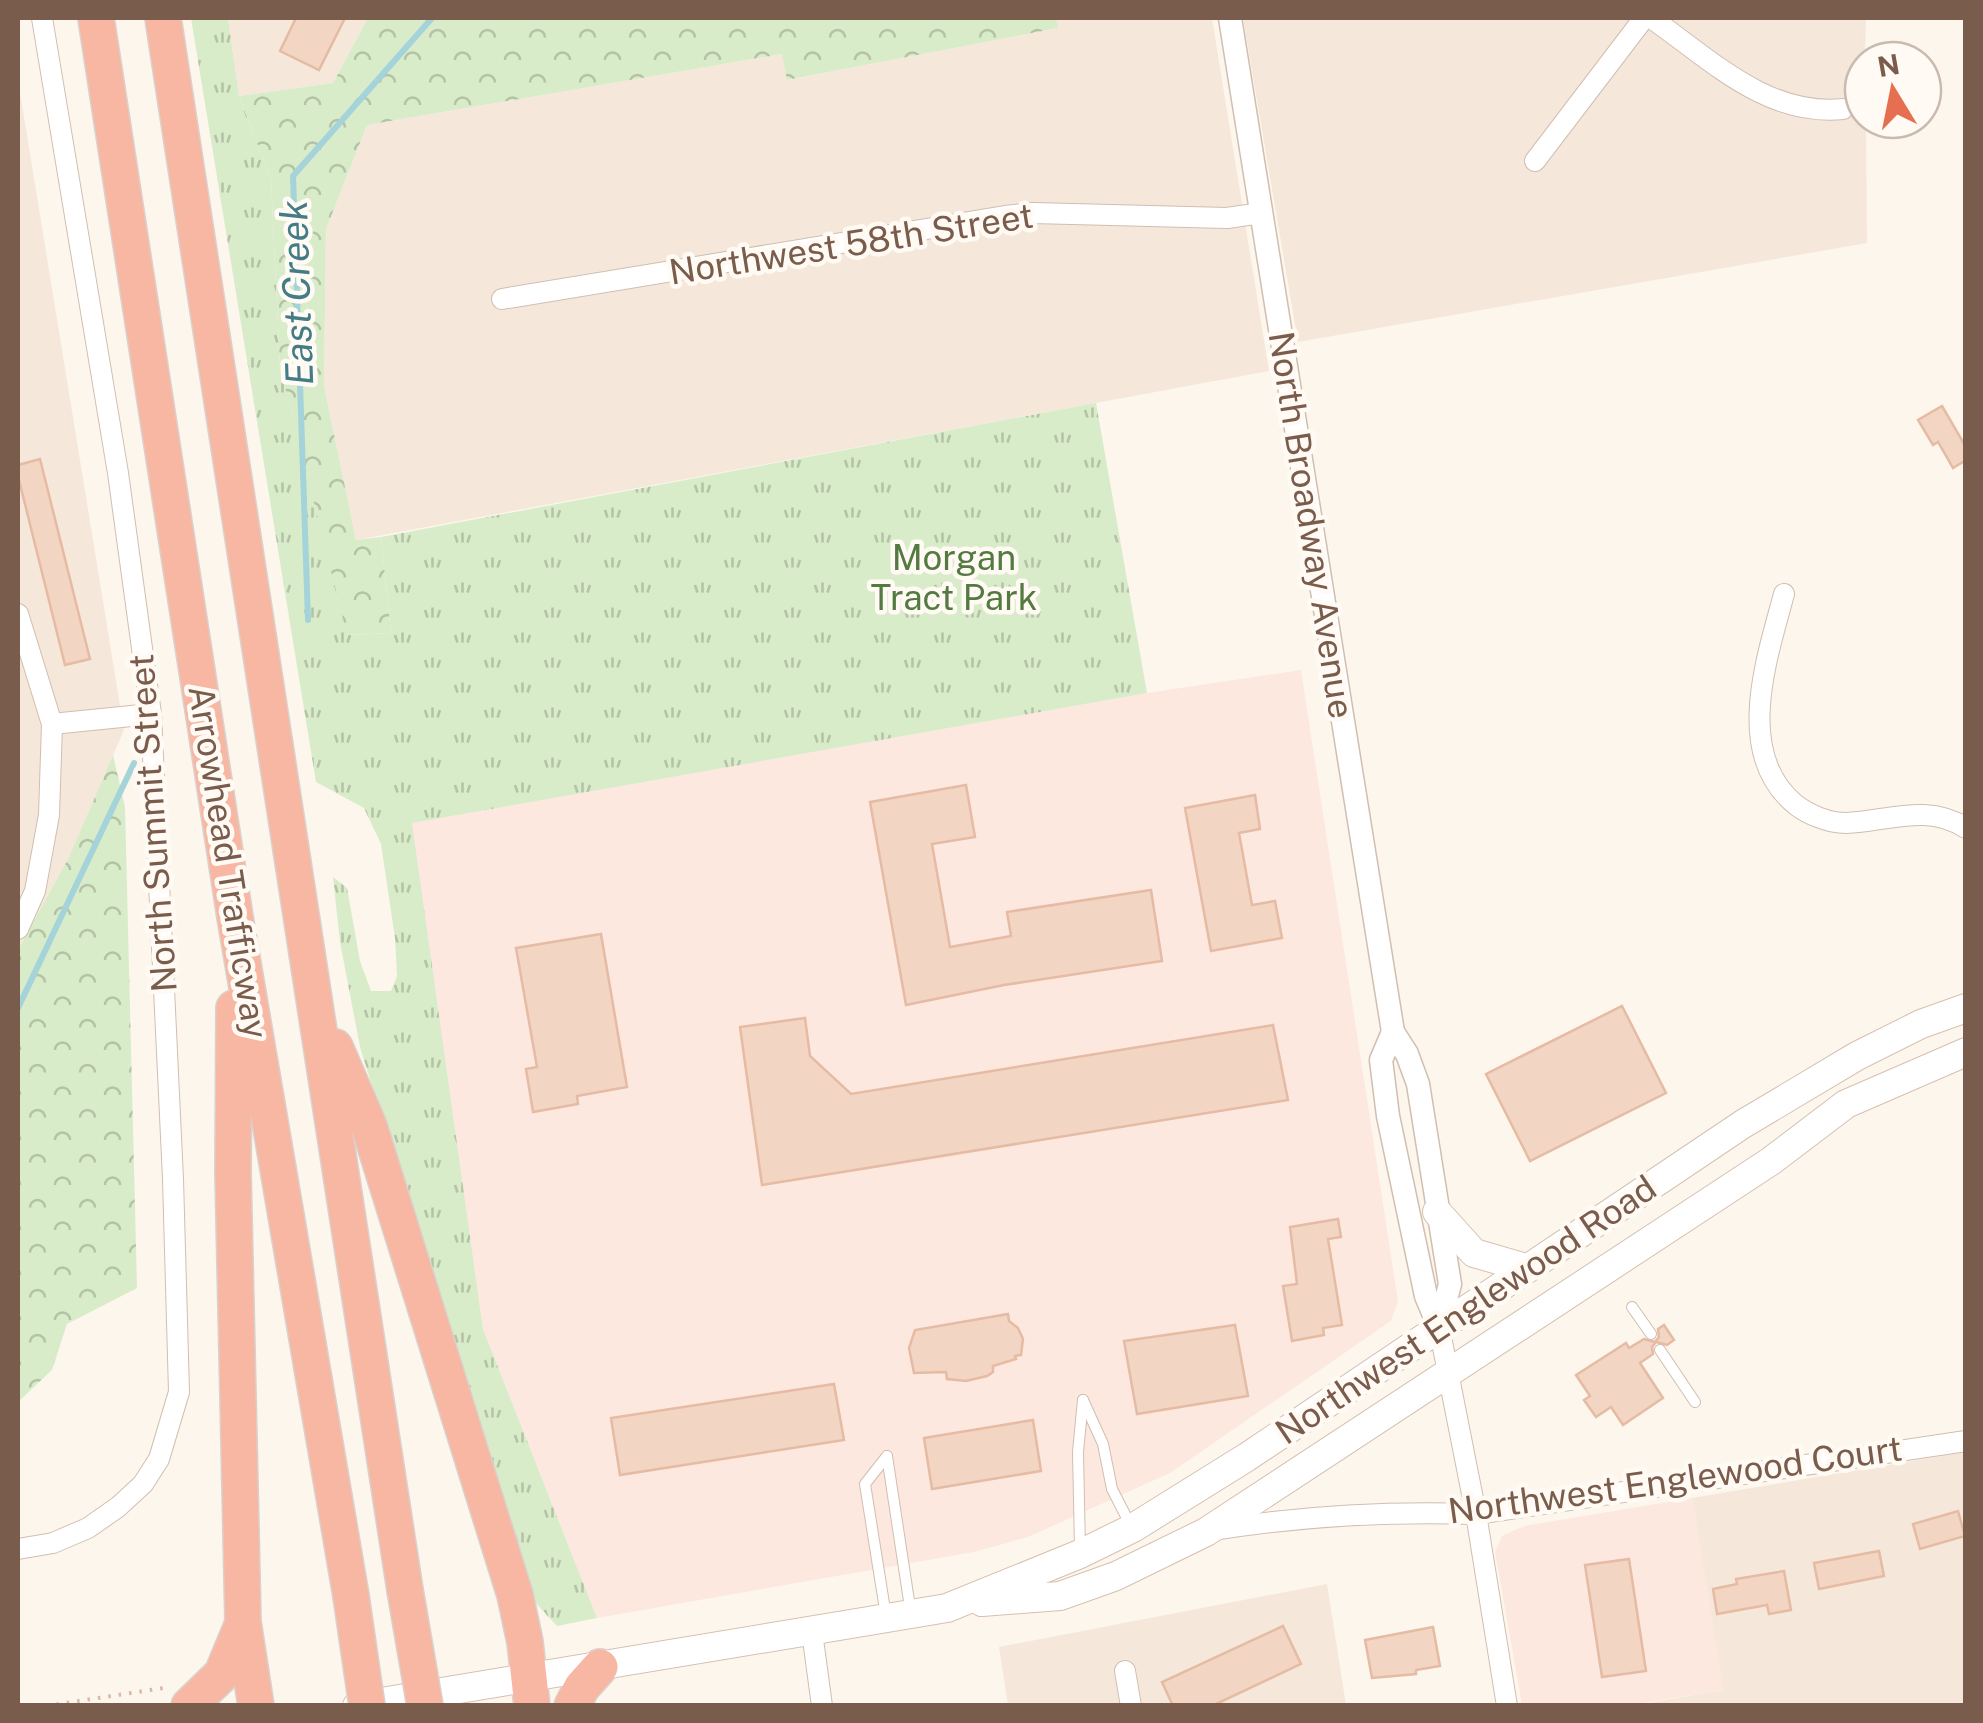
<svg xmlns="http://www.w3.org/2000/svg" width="1983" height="1723" font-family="'Public Sans',sans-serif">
<defs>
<pattern id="grass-tufts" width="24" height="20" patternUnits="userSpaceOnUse" patternTransform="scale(2.5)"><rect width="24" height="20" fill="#d8ecc9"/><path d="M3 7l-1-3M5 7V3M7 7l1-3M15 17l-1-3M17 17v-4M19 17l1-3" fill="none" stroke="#b4c2a5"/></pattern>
<pattern id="forest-crowns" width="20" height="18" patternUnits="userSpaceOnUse" patternTransform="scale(2.5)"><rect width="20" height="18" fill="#d8ecc9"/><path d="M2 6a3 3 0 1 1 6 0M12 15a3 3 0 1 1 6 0" fill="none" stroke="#b4c2a5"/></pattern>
</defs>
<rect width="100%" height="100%" fill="#fdf6ec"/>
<g fill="#f5e8da">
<polygon points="228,18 368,18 333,83 239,96"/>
<polygon points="1056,18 1212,18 1269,371 356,540 324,386 326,229 367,125 782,54 788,80 1057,28"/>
<polygon points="1243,18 1866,18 1863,120 1866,120 1867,243 1298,342"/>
<polygon points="18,80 124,730 69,857 18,950"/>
<polygon points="1965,1452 1965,1705 1631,1706 1723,1690 1692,1498"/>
<polygon points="1327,1584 1346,1705 1008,1705 999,1647"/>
</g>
<g fill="#fde8e0">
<polygon points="1301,670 1398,1301 1391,1321 1170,1473 1028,1537 974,1552 597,1618 483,1329 411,823 1147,693"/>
<polygon points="1692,1498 1724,1690 1631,1705 1522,1705 1495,1552 1502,1536 1524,1526"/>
</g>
<polygon fill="url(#grass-tufts)" points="191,18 228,18 239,96 271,179 280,367 348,635 391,633 381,537 1096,403 1147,693 412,823 483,1329 597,1618 557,1626 532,1599 360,1047 340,942 333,877 347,888 360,961 371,991 391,991 397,976 395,938 381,844 364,808 316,782"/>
<g fill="url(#forest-crowns)">
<polygon points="368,18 1056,18 1058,28 787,80 782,54 367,125 326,229 324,386 356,540 381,537 391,633 347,635 280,367 271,179 239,96 333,83"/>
<polygon points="113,755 125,807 137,1288 67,1324 52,1370 18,1402 18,950 69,857"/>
</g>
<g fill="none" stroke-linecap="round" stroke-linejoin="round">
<g stroke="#a5d3da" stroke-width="6">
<polyline points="308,620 293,176 432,18"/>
<polyline points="18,1008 134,763"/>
</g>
</g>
<g fill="#f3d5c3" stroke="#e6bba3" stroke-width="2.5">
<polygon points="296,18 345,18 319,70 280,51"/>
<polygon points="1942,406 1966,447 1966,460 1953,468 1938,442 1933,445 1918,420"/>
<polygon points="40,459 90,659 65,665 18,476 18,465"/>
<polygon points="966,785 975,837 932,844 950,947 1011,936 1007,912 1151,890 1162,961 1004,985 906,1005 870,802"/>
<polygon points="1255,795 1260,829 1239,833 1252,905 1275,901 1282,938 1211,951 1185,808"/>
<polygon points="601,934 627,1087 577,1096 578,1104 533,1112 526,1069 537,1067 516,948"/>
<polygon points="1622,1006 1666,1093 1530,1161 1486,1074"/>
<polygon points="805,1018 810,1056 851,1094 1273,1025 1288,1100 762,1185 740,1027"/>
<polygon points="1338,1219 1341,1237 1328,1239 1342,1325 1323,1328 1324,1335 1292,1341 1283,1286 1297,1284 1290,1227"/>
<polygon points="1008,1314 1009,1321 1018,1328 1023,1339 1021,1355 1015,1356 1016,1359 993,1366 993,1372 987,1376 966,1381 947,1379 946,1372 914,1373 909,1348 915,1330"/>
<polygon points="1235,1325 1248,1396 1137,1414 1124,1341"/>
<polygon points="1664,1325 1674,1340 1667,1345 1656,1342 1652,1347 1653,1354 1640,1363 1663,1398 1623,1425 1611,1407 1596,1417 1584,1400 1590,1396 1576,1375 1626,1343 1629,1348 1644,1339 1655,1342 1659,1337 1658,1329"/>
<polygon points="834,1384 844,1440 620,1475 611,1418"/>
<polygon points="1033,1420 1041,1471 932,1489 924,1438"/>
<polygon points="1958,1511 1965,1536 1920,1549 1913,1524"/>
<polygon points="1879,1551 1884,1576 1819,1589 1814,1563"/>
<polygon points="1629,1559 1646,1671 1602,1677 1585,1565"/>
<polygon points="1784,1571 1791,1610 1769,1614 1767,1605 1717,1614 1713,1589 1737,1584 1736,1579"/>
<polygon points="1283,1626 1301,1664 1212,1706 1173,1706 1162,1682"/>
<polygon points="1433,1627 1440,1666 1416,1670 1416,1674 1372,1678 1365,1640"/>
</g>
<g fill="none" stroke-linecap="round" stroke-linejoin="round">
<defs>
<g id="service">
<polyline points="1632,1307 1651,1334"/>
<polyline points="1660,1350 1695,1402"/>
<polyline points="1083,1400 1103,1444 1112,1489 1132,1528"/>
<polyline points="887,1456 911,1614"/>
<polyline points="1080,1549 1078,1452 1083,1400"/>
<polyline points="886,1616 865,1484 887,1456"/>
</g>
<g id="minor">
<path d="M1651,18C1710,59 1767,117 1843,109"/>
<polyline points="1535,161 1644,18"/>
<polyline points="502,299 1005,216 1033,213 1227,218 1261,213"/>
<path d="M1784,594C1767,658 1733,754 1796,805C1809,815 1829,823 1846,823C1889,821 1927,803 1966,828"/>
<polyline points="18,614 52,724 49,815 35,891 18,929"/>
<polyline points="52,724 151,714"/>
<polyline points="1439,1327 1476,1514 1507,1706"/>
<path d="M1214,1530C1301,1516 1387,1511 1476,1514L1966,1441"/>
<polyline points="18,1549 53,1543 88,1528 118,1507 143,1484 159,1459 179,1392 173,1179 151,714 118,473 42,18"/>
<polyline points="812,1632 822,1706"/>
<polyline points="1125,1671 1131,1706"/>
</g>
<g id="tertiary">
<polyline points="1230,18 1393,1032 1407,1054 1418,1084 1450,1284 1439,1327"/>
<polyline points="1393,1032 1381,1060 1388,1116 1426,1296 1439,1327"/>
</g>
<g id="secondary">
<polyline points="1437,1212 1474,1253 1526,1268"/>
<polyline points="982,1602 1060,1596 1116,1576 1206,1532 1771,1161 1846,1104 1966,1052"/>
<polyline points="357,1706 947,1608 1080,1554 1133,1528 1247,1457 1743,1124 1857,1056 1921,1024 1966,1008"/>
</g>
<g id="motorway">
<polyline points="96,18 235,917 351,1596"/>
<polyline points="163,18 405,1590"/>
<polyline points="234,1008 233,1172 243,1622 256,1706"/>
<polyline points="335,1047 369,1126 515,1595 525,1642 532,1706"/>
<polyline points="189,1706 222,1674 241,1628"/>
<polyline points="572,1706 582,1687 600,1667"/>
</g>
</defs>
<use href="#service" stroke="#d1beb0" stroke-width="12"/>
<use href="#minor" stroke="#d1beb0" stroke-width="22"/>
<use href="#tertiary" stroke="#d1beb0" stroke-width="25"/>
<use href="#secondary" stroke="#d6c0b0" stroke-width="30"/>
<use href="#motorway" stroke="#dad1cd" stroke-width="38"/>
<polyline stroke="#d9b8a5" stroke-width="4" stroke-dasharray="2.5 8" stroke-linecap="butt" points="46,1706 170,1687"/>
<use href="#service" stroke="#fff" stroke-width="10"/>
<use href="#minor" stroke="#fff" stroke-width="20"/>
<use href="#tertiary" stroke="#fff" stroke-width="22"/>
<use href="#secondary" stroke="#fff" stroke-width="28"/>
<use href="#motorway" stroke="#f7b7a3" stroke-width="35"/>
<defs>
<g id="motorway-bridge">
<polyline points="405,1590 425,1706"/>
<polyline points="351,1596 367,1706"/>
</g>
</defs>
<use href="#motorway-bridge" stroke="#dad1cd" stroke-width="38" stroke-linecap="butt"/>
<use href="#motorway-bridge" stroke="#f7b7a3" stroke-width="35"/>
</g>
<g text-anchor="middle" stroke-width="9" stroke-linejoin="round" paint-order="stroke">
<g font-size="35" fill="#7a5c4d" stroke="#fffaf3">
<text transform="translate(851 244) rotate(-9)" y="12">Northwest 58th Street</text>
<text transform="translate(1311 525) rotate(81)" y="12">North Broadway Avenue</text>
<text transform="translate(153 823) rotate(-94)" y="12">North Summit Street</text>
<text transform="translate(228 862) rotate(81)" y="12">Arrowhead Trafficway</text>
<text transform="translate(1466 1310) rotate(-34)" y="12">Northwest Englewood Road</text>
<text transform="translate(1675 1480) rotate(-8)" y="12">Northwest Englewood Court</text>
</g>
<g font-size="35" fill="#537a41" stroke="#fffaf3">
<text x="954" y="570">Morgan<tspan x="954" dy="40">Tract Park</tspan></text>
</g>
<g font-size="38" font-style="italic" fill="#437c86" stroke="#fffaf3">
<text transform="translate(297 293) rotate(-92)" y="13">East Creek</text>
</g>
</g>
<rect width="1983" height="1723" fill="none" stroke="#7a5c4d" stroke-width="40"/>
<g transform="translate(1893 90) rotate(350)"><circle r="48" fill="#fffaf3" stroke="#cabbb1" stroke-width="2.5"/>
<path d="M0-8L18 38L0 25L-18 38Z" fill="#e76f51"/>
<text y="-15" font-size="28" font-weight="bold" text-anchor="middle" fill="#7a5c4d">N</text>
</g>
</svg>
